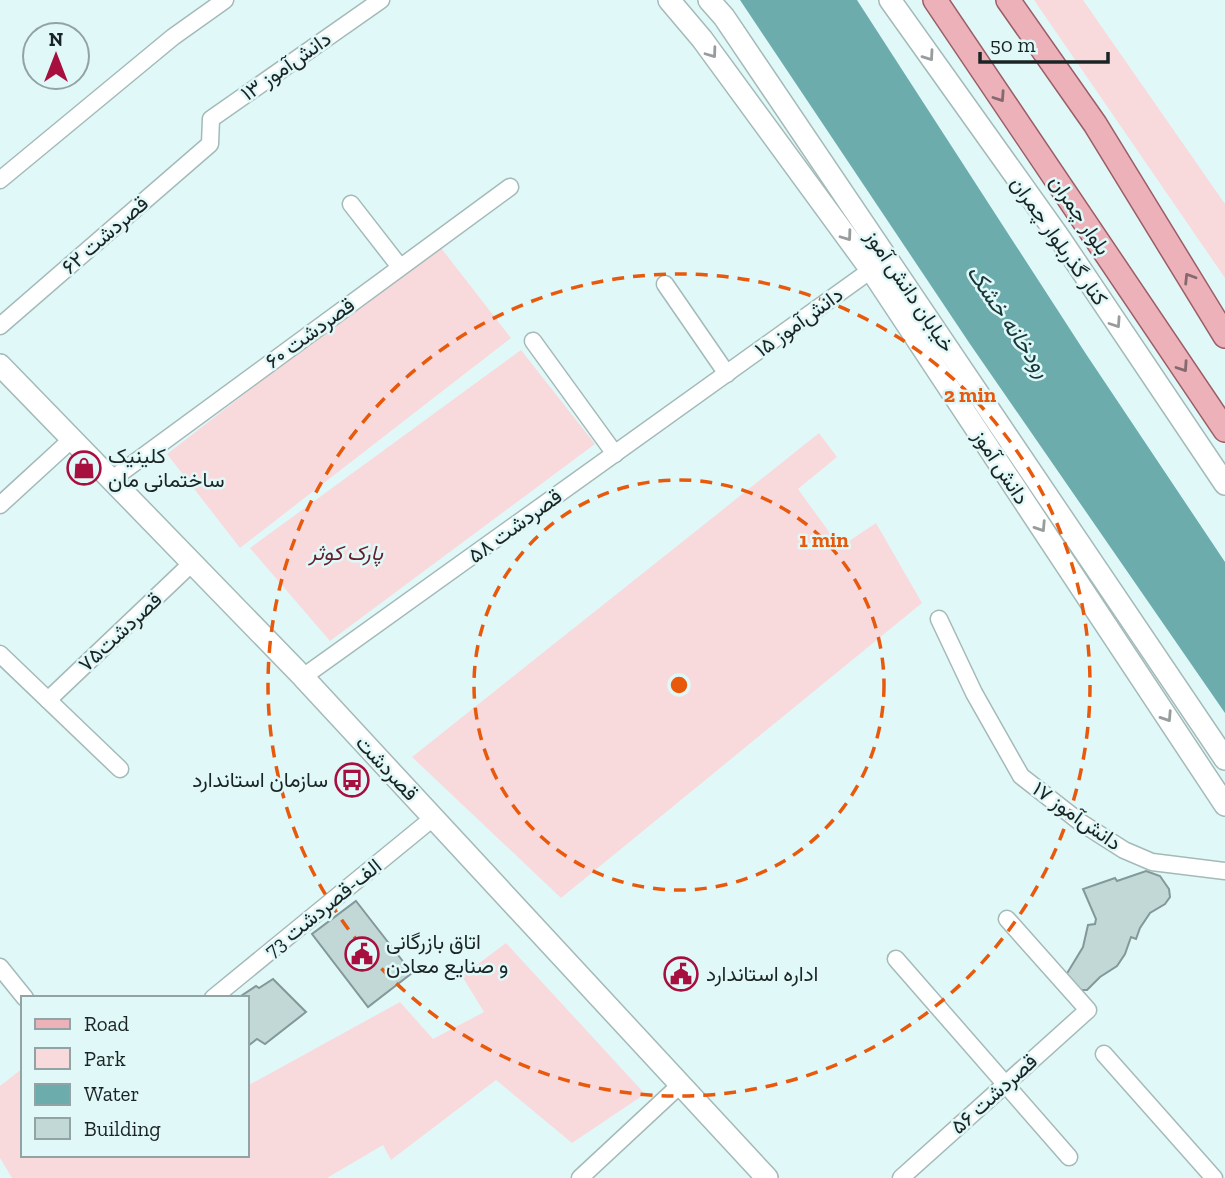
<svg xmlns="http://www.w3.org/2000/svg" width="1225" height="1178" font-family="'Zilla Slab',Vazirmatn,serif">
<rect width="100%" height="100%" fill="#e1f8f8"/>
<g fill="#f9dadc">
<polygon points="1034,0 1083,0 1225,204 1225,278"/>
<polygon points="438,244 511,338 240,548 167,454"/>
<polygon points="521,350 595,444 330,641 250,548"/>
<polygon points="819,433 837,457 798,489 840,547 876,523 922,603 561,898 412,757"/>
<polygon points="506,943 645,1094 572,1143 496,1080 391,1160 383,1145 327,1178 12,1178 0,1158 0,1086 23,1068 23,1155 247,1155 247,1086 400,1002 433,1039 484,1012 462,976"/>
</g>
<polygon fill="#6dacac" points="740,0 857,0 1086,354 1225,562 1225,713 970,344"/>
<g fill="#c1d8d7" stroke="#839898" stroke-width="2">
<polygon points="1146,871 1160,876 1169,889 1170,897 1165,904 1150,913 1140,928 1136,939 1131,937 1125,954 1117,966 1100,977 1087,990 1080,990 1066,975 1083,947 1088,925 1095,924 1096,919 1083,889 1115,878 1117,881"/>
<polygon points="356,901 412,973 368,1007 312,934"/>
<polygon points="273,979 306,1012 265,1044 257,1039 248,1046 247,998 241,996 256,986 259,988"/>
</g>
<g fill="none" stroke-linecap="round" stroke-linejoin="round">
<defs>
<g id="street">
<polyline points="0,180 173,37 225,0"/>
<polyline points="351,204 400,267"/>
<polyline points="665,284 727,374"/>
<polyline points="0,326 210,144 211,119 381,0"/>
<polyline points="533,341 615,454"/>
<polyline points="111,480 510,187"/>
<polyline points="0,505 72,439"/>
<polyline points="939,619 974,693 1021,776 1080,822 1124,850 1152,862 1225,871"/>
<polyline points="0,654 120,769"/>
<polyline points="303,677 871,270"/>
<polyline points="48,700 192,563"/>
<polyline points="896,959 1069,1157"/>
<polyline points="0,967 25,998"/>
<polyline points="213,998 433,818"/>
<polyline points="1104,1054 1214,1178"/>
<polyline points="580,1178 680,1085"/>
<polyline points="901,1178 1088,1010 1007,919"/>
</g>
<g id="secondary">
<polyline points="669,0 702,39 871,270 1225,805"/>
<polyline points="709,0 724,17 1225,759"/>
<polyline points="890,0 1059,237 1225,484"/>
<polyline points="0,365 303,677 767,1178"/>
</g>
<g id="primary">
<polyline points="935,0 1225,430"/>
<polyline points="1008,0 1095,124 1225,336"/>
</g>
</defs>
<use href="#street" stroke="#a4bab9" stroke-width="19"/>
<use href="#secondary" stroke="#a4bab9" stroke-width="24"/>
<use href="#primary" stroke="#9b5e66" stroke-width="26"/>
<use href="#street" stroke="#fff" stroke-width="16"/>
<use href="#secondary" stroke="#fff" stroke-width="21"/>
<use href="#primary" stroke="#ecb1b9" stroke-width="23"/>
</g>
<defs><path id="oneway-chevron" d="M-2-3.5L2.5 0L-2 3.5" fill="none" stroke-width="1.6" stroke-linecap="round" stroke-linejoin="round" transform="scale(1.75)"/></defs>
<g stroke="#989c9c">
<use href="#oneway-chevron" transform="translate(712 53) rotate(54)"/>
<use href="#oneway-chevron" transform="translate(929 56) rotate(55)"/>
<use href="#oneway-chevron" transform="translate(847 236) rotate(54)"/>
<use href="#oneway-chevron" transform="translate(1116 323) rotate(56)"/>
<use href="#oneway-chevron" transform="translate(1041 527) rotate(57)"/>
<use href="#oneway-chevron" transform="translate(1167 717) rotate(57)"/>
</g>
<g stroke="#846a6e">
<use href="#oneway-chevron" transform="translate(1000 97) rotate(56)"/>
<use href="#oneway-chevron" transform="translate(1189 278) rotate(-122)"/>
<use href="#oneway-chevron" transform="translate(1183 367) rotate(56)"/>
</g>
<g fill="none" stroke="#e8590c" stroke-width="3.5" stroke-dasharray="12 9">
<circle cx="679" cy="685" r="205"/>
<circle cx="679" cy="685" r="411"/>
</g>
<defs>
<symbol id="shop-ring" viewBox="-11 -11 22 22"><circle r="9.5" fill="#e1f8f8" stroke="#a70f3e" stroke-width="1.5"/><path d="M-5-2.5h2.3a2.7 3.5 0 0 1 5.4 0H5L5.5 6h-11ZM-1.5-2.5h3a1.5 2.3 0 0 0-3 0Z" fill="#a70f3e"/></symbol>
<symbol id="bus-ring" viewBox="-11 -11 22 22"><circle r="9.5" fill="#e1f8f8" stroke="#a70f3e" stroke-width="1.5"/><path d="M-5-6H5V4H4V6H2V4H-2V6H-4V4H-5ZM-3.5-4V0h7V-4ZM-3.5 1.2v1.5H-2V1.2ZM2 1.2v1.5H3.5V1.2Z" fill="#a70f3e"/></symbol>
<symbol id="civic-ring" viewBox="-11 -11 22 22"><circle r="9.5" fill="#e1f8f8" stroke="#a70f3e" stroke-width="1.5"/><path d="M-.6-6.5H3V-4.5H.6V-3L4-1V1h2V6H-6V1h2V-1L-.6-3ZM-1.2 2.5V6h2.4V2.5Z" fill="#a70f3e"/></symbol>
</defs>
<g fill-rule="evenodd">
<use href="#shop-ring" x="65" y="449" width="38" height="38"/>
<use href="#bus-ring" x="333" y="761" width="38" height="38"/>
<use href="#civic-ring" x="343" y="935" width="38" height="38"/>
<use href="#civic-ring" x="662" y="955" width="38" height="38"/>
</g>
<g text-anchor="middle" stroke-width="5" stroke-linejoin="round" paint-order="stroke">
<g font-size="21" fill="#1b2424" stroke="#e1f8f8">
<text transform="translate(286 66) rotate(-35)" y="7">دانش‌آموز ۱۳</text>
<text transform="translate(1080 215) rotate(56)" y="7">بلوار چمران</text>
<text transform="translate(105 235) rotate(-41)" y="7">قصردشت ۶۲</text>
<text transform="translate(1059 241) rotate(55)" y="7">کنار گذربلوار چمران</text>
<text transform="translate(910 291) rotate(56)" y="7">خیابان دانش آموز</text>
<text transform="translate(799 322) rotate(-36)" y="7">دانش‌آموز ۱۵</text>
<text transform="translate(310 333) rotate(-36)" y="7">۶۰ قصردشت</text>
<text transform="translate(1001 467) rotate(57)" y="7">دانش آموز</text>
<text transform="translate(515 526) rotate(-36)" y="7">قصردشت ۵۸</text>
<text transform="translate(120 632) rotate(-43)" y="7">قصردشت۷۵</text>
<text transform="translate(387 768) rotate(47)" y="7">قصردشت</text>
<text transform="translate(1077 816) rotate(35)" y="7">دانش‌آموز ۱۷</text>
<text transform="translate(323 908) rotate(-39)" y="7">73 الف-قصردشت</text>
<text transform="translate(994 1094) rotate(-42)" y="7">۵۶ قصردشت</text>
</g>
<g font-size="21" fill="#1b2424" stroke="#e1f8f8" text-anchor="start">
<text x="108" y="463">کلینیک<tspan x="108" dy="24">ساختمانی مان</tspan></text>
<text x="328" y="787" text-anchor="end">سازمان استاندارد</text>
<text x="386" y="949">اتاق بازرگانی<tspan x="386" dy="24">و صنایع معادن</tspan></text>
<text x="706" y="981">اداره استاندارد</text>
</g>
<g font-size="21" font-style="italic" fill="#62212c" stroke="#e1f8f8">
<text x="346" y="560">پارک کوثر</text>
</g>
<g font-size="23" font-style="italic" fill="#173838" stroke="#e1f8f8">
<text transform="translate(1009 321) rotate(56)" y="8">رودخانه خشک</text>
</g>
</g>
<circle cx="679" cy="685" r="10" fill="#e8590c" stroke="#e1f8f8" stroke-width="3.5"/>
<g font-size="21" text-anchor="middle" font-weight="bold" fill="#e8590c" stroke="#e1f8f8" stroke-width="5" stroke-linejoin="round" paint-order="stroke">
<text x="970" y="402">2 min</text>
<text x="824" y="547">1 min</text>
</g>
<rect x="21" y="996" width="228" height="161" fill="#e1f8f8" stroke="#92a3a3" stroke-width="2"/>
<rect x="35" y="1019" width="35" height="10" fill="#ecb1b9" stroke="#92a3a3" stroke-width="2"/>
<text x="84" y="1031" font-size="21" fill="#1b2424">Road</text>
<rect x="35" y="1048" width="35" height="21" fill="#f9dadc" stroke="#92a3a3" stroke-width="2"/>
<text x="84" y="1066" font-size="21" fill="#1b2424">Park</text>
<rect x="35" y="1084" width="35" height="21" fill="#6dacac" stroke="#92a3a3" stroke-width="2"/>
<text x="84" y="1101" font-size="21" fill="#1b2424">Water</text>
<rect x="35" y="1118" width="35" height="21" fill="#c1d8d7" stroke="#92a3a3" stroke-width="2"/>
<text x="84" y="1136" font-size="21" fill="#1b2424">Building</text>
<g transform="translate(56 56)"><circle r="33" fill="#e1f8f8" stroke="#92a3a3" stroke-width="2"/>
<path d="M0-5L12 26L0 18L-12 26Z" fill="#a70f3e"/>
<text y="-10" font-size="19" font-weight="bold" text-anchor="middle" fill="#1b2424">N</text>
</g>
<path d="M980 52v10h128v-10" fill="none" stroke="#1b2424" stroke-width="3.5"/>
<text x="990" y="52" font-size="21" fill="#1b2424" stroke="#e1f8f8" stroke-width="5" paint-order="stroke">50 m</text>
</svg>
